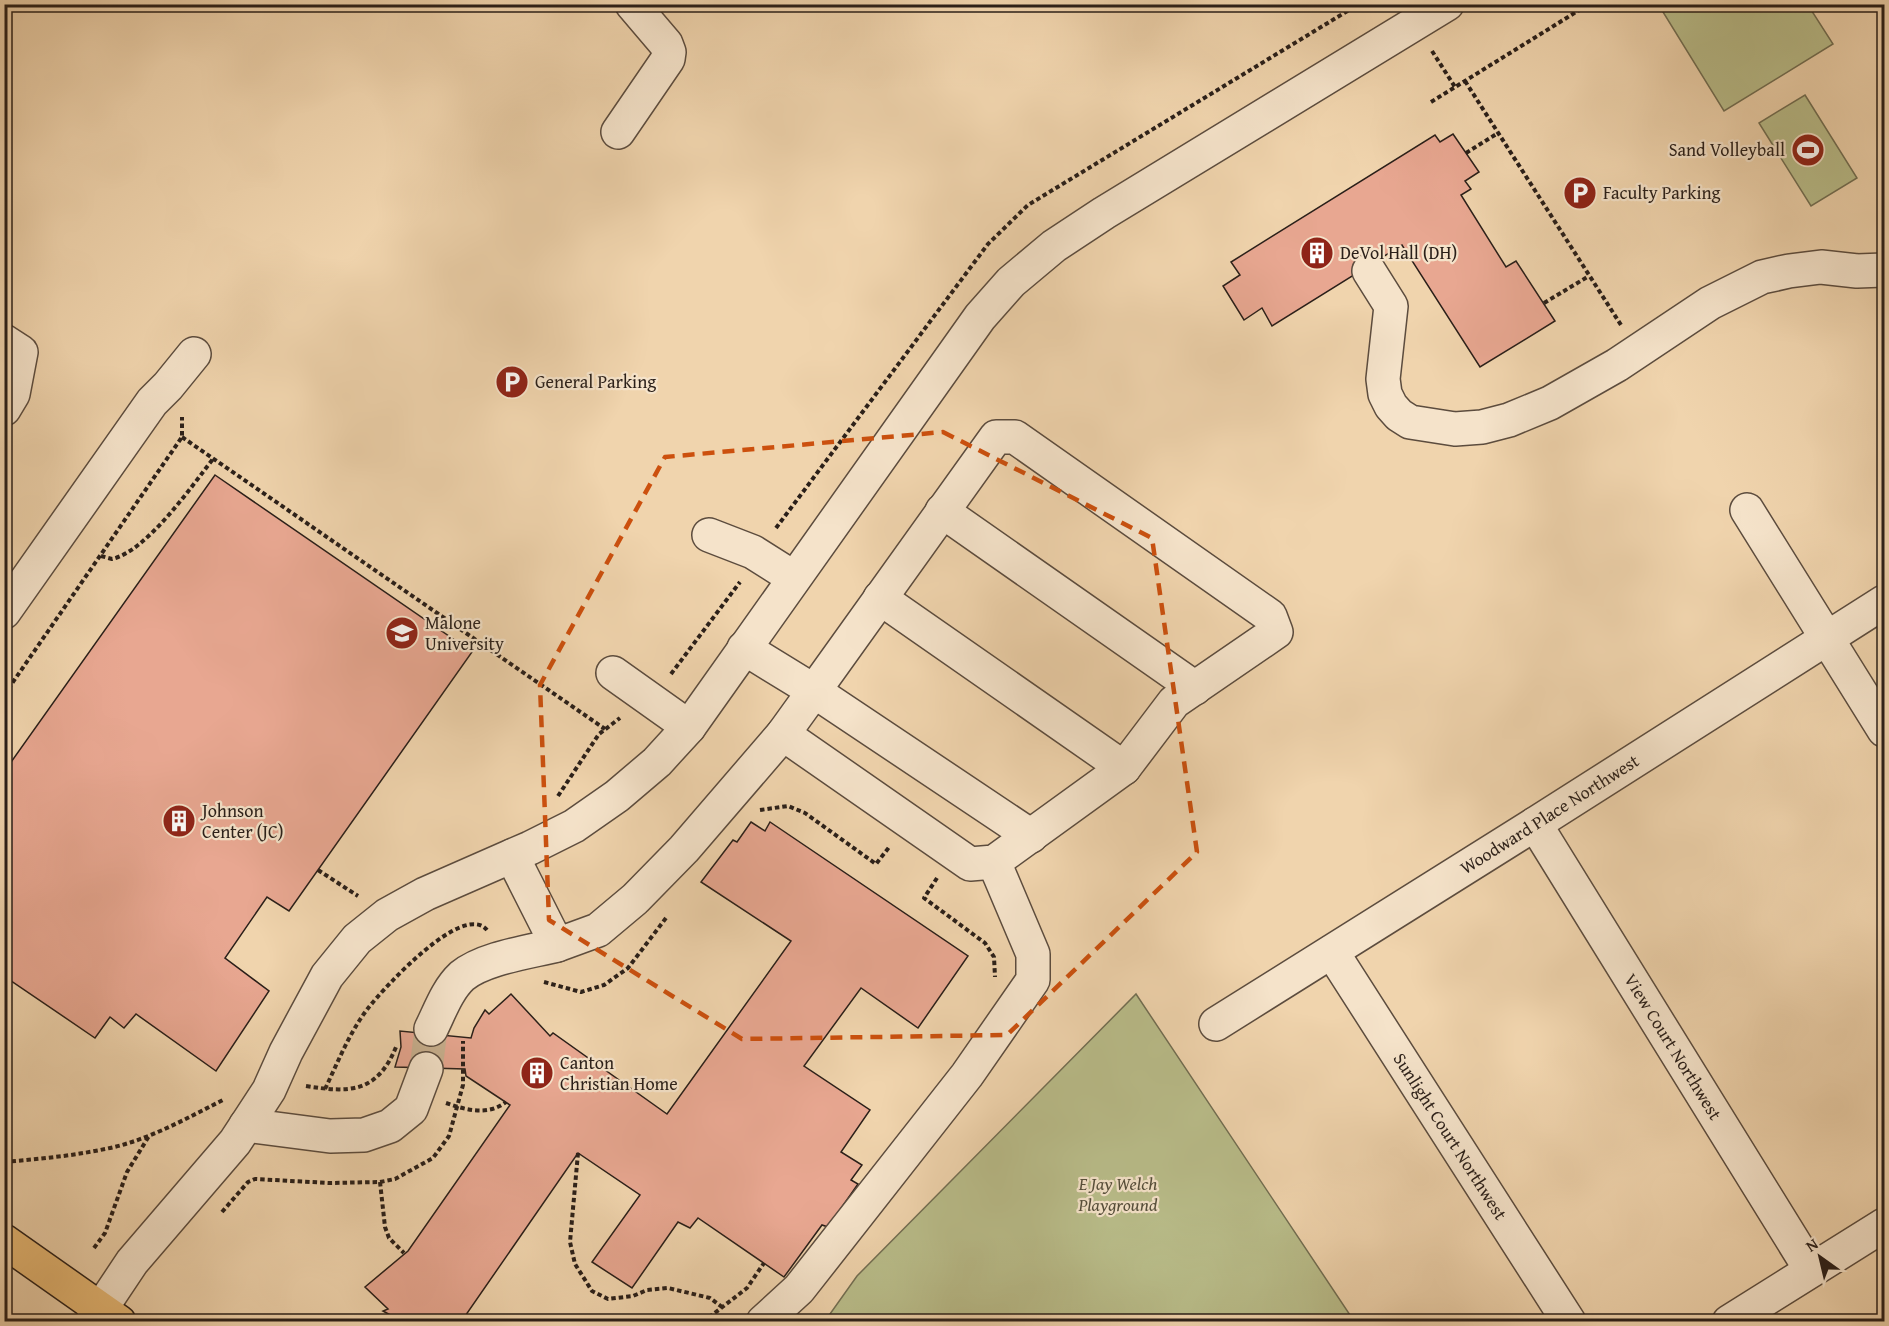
<svg xmlns="http://www.w3.org/2000/svg" width="1889" height="1326" font-family="'Gentium Book Plus',serif">
<rect width="100%" height="100%" fill="#f0d4ad"/>
<filter id="stains"><feTurbulence type="fractalNoise" baseFrequency=".00333" numOctaves="4"/><feColorMatrix values="0 0 0 0 .2 0 0 0 0 .09 0 0 0 0 .02 0 0 0 .5 -.17"/></filter>
<radialGradient id="worn" r=".72"><stop offset=".6" stop-color="#630" stop-opacity="0"/><stop offset="1" stop-color="#630" stop-opacity=".3"/></radialGradient>
<g fill="#b9bd8a" stroke="#726e52" stroke-width="1.5">
<polygon points="1675,5 1808,5 1833,44 1724,111 1663,12"/>
<polygon points="1805,95 1857,178 1811,206 1759,123"/>
<polygon points="1136,994 1354,1321 825,1321 857,1276"/>
</g>
<g fill="#e8a791" stroke="#2a1f19" stroke-width="1.5">
<polygon points="1453,134 1479,172 1465,181 1471,189 1461,195 1506,267 1516,261 1555,321 1480,367 1402,245 1272,326 1262,308 1244,320 1223,286 1240,275 1231,262 1435,135 1440,142"/>
<polygon points="215,475 472,652 289,911 267,897 225,958 269,991 216,1071 136,1014 124,1028 110,1017 95,1038 4,976 4,772"/>
<polygon points="751,822 765,831 770,822 968,956 918,1028 861,988 804,1066 870,1110 841,1152 862,1165 851,1180 858,1184 828,1227 822,1225 784,1277 698,1218 690,1228 678,1222 632,1288 592,1262 640,1195 578,1153 461,1322 403,1322 383,1311 388,1309 365,1287 408,1251 510,1105 466,1076 465,1069 395,1067 401,1047 400,1031 471,1038 474,1028 485,1010 489,1014 511,994 550,1036 553,1033 667,1114 791,941 701,882 733,840 737,842"/>
</g>
<g fill="none" stroke-linecap="round" stroke-linejoin="round">
<polyline stroke="#c8b08f" stroke-width="33" stroke-dasharray="33 16" stroke-linecap="butt" points="426,1069 431,1029"/>
<defs>
<g id="minor">
<polyline points="618,132 668,59 669,52 666,44 632,4"/>
<polyline points="1369,271 1391,306 1383,379 1385,394 1391,406 1399,415 1410,422 1455,429 1482,427 1509,420 1550,403 1617,365 1710,303 1762,277 1789,271 1821,267 1857,271 1884,270"/>
<polyline points="4,341 21,352 13,394 4,409"/>
<polyline points="1747,510 1884,730"/>
<polyline points="942,511 1195,688"/>
<polyline points="709,535 753,552 794,578"/>
<polyline points="880,598 1124,768"/>
<polyline points="4,612 152,402 168,386 194,354"/>
<polyline points="744,648 814,691 996,437 1015,437 1270,616 1276,632 1174,702 1124,768 994,862 970,864 783,734"/>
<polyline points="613,673 689,727"/>
<path id="s1" d="M1535,824L1811,1270"/>
<polyline points="512,856 557,945 598,930 635,899 684,849 783,734 814,691 1031,836"/>
<path id="s2" d="M1332,952L1569,1322"/>
<path id="s3" d="M1216,1024L1535,824L1884,602"/>
<path d="M431,1029C440,1011 447,990 462,976C484,958 529,952 557,945"/>
<polyline points="246,1125 330,1136 364,1135 390,1126 411,1109 426,1069"/>
<polyline points="92,1322 132,1262 235,1142 269,1090 286,1052 327,976 357,939 387,915 425,894 530,848 574,826 617,796 657,762 689,727 980,317 1011,282 1054,246 1104,213 1447,4"/>
<polyline points="763,1322 799,1289 967,1075 1033,980 1033,954 994,862"/>
<polyline points="1729,1322 1884,1225"/>
</g>
<polyline id="major" points="4,1241 119,1322"/>
</defs>
<use href="#minor" stroke="#5c4c3e" stroke-width="36"/>
<use href="#major" stroke="#2a1f19" stroke-width="36"/>
<g stroke="#2a1f19" stroke-width="4" stroke-dasharray="4.5 3" stroke-linecap="butt">
<polyline points="1432,51 1455,87"/>
<polyline points="1465,81 1621,325"/>
<polyline points="1431,102 1589,4"/>
<polyline points="1466,153 1498,133"/>
<polyline points="1544,303 1589,276"/>
<polyline points="182,437 605,729"/>
<polyline points="776,528 988,244 1028,205 1359,4"/>
<path d="M101,556L112,559C147,551 191,487 213,459"/>
<polyline points="671,674 740,582"/>
<polyline points="4,695 182,437 182,417"/>
<polyline points="558,796 599,734 620,718"/>
<polyline points="760,810 788,806 805,813 876,864 890,846"/>
<polyline points="318,870 358,896"/>
<polyline points="937,878 924,898 985,943 994,957 995,977"/>
<polyline points="544,982 581,992 604,985 628,968 666,918"/>
<path d="M306,1086C350,1093 377,1093 396,1047"/>
<path d="M325,1089C338,1062 350,1031 369,1007C384,988 463,901 487,930"/>
<path d="M446,1103C466,1110 488,1116 506,1102"/>
<polyline points="578,1153 570,1242 575,1264 592,1291 608,1299 633,1296 647,1290 668,1288 710,1298 722,1307"/>
<path d="M4,1162C38,1159 72,1156 105,1149C147,1141 185,1119 223,1100"/>
<polyline points="380,1182 385,1227 389,1238 404,1253"/>
<polyline points="222,1212 248,1182 255,1179 329,1183 380,1182 395,1179 433,1158 449,1136 463,1085 463,1041"/>
<polyline points="94,1248 105,1233 127,1172 149,1136"/>
<polyline points="703,1322 747,1288 764,1263"/>
</g>
<use href="#minor" stroke="#f5e3ca" stroke-width="33"/>
<use href="#major" stroke="#e8ba76" stroke-width="33"/>
</g>
<path fill="none" stroke="#cc500e" stroke-width="4.5" stroke-dasharray="12 8" stroke-linejoin="round" d="M943,432L1152,538L1197,852L1007,1035L742,1039L549,920L540,685L665,457Z"/>
<defs>
<symbol id="stadium-disc" viewBox="-11 -11 22 22"><circle r="9.5" fill="#8f2418" stroke="#f5e3ca"/><path d="M0-5a6.5 5 0 1 0 0 10a6.5 5 0 1 0 0-10ZM-3.5-1.8h7v3.6h-7Z" fill="#fff"/></symbol>
<symbol id="parking-disc" viewBox="-11 -11 22 22"><circle r="9.5" fill="#8f2418" stroke="#f5e3ca"/><path d="M-3.5-5.5H1a3.5 3.5 0 0 1 0 7H-1V5.5H-3.5ZM-1-3.4V-.6H.8a1.4 1.4 0 0 0 0-2.8Z" fill="#fff"/></symbol>
<symbol id="building-disc" viewBox="-11 -11 22 22"><circle r="9.5" fill="#8f2418" stroke="#f5e3ca"/><path d="M-4-6H4V6H1V3H-1V6H-4ZM-2.5-4.3h1.7v1.8h-1.7ZM.8-4.3h1.7v1.8H.8ZM-2.5-1h1.7V.8h-1.7ZM.8-1h1.7V.8H.8Z" fill="#fff"/></symbol>
<symbol id="university-disc" viewBox="-11 -11 22 22"><circle r="9.5" fill="#8f2418" stroke="#f5e3ca"/><path d="M0-5L7-2L0 1L-7-2ZM-4 1L0 2.5L4 1V4Q0 6-4 4Z" fill="#fff"/></symbol>
</defs>
<g fill-rule="evenodd">
<use href="#stadium-disc" x="1789" y="131" width="38" height="38"/>
<use href="#parking-disc" x="1561" y="174" width="38" height="38"/>
<use href="#building-disc" x="1298" y="234" width="38" height="38"/>
<use href="#parking-disc" x="493" y="363" width="38" height="38"/>
<use href="#university-disc" x="383" y="614" width="38" height="38"/>
<use href="#building-disc" x="160" y="802" width="38" height="38"/>
<use href="#building-disc" x="518" y="1054" width="38" height="38"/>
</g>
<g text-anchor="middle" stroke-width="4.5" stroke-linejoin="round" paint-order="stroke">
<g font-size="18" fill="#2a1f19" stroke="#f5e3ca" text-anchor="start">
<text x="1785" y="156" text-anchor="end">Sand Volleyball</text>
<text x="1603" y="199">Faculty Parking</text>
<text x="1340" y="259">DeVol Hall (DH)</text>
<text x="535" y="388">General Parking</text>
<text x="425" y="629">Malone<tspan x="425" dy="21">University</tspan></text>
<text x="202" y="817">Johnson<tspan x="202" dy="21">Center (JC)</tspan></text>
<text x="560" y="1069">Canton<tspan x="560" dy="21">Christian Home</tspan></text>
</g>
<g font-size="18" fill="#2a1f19" stroke="#f5e3ca">
<text dy="6" stroke="none"><textPath href="#s3" startOffset="394">Woodward Place Northwest</textPath></text>
<text dy="6" stroke="none"><textPath href="#s1" startOffset="262">View Court Northwest</textPath></text>
<text dy="6" stroke="none"><textPath href="#s2" startOffset="219">Sunlight Court Northwest</textPath></text>
</g>
<g font-size="18" font-style="italic" fill="#554e3b" stroke="#f5e3ca">
<text x="1118" y="1190">E Jay Welch<tspan x="1118" dy="21">Playground</tspan></text>
</g>
</g>
<rect width="1889" height="1326" fill="none" stroke="#f0d4ad" stroke-width="24"/>
<rect x="6" y="6" width="1877" height="1314" fill="none" stroke="#2a1f19" stroke-width="3"/>
<rect x="12" y="12" width="1865" height="1302" fill="none" stroke="#2a1f19" stroke-width="1.5"/>
<g transform="translate(1820 1257) rotate(326)" stroke="#f5e3ca" stroke-width="4.5" paint-order="stroke">
<path d="M0-4.5L10 22L0 15L-10 22Z" fill="#2a1f19"/>
<text y="-9" font-size="16" font-weight="bold" text-anchor="middle" fill="#2a1f19">N</text>
</g>
<rect width="100%" height="100%" filter="url(#stains)"/>
<rect width="100%" height="100%" fill="url(#worn)"/>
</svg>
